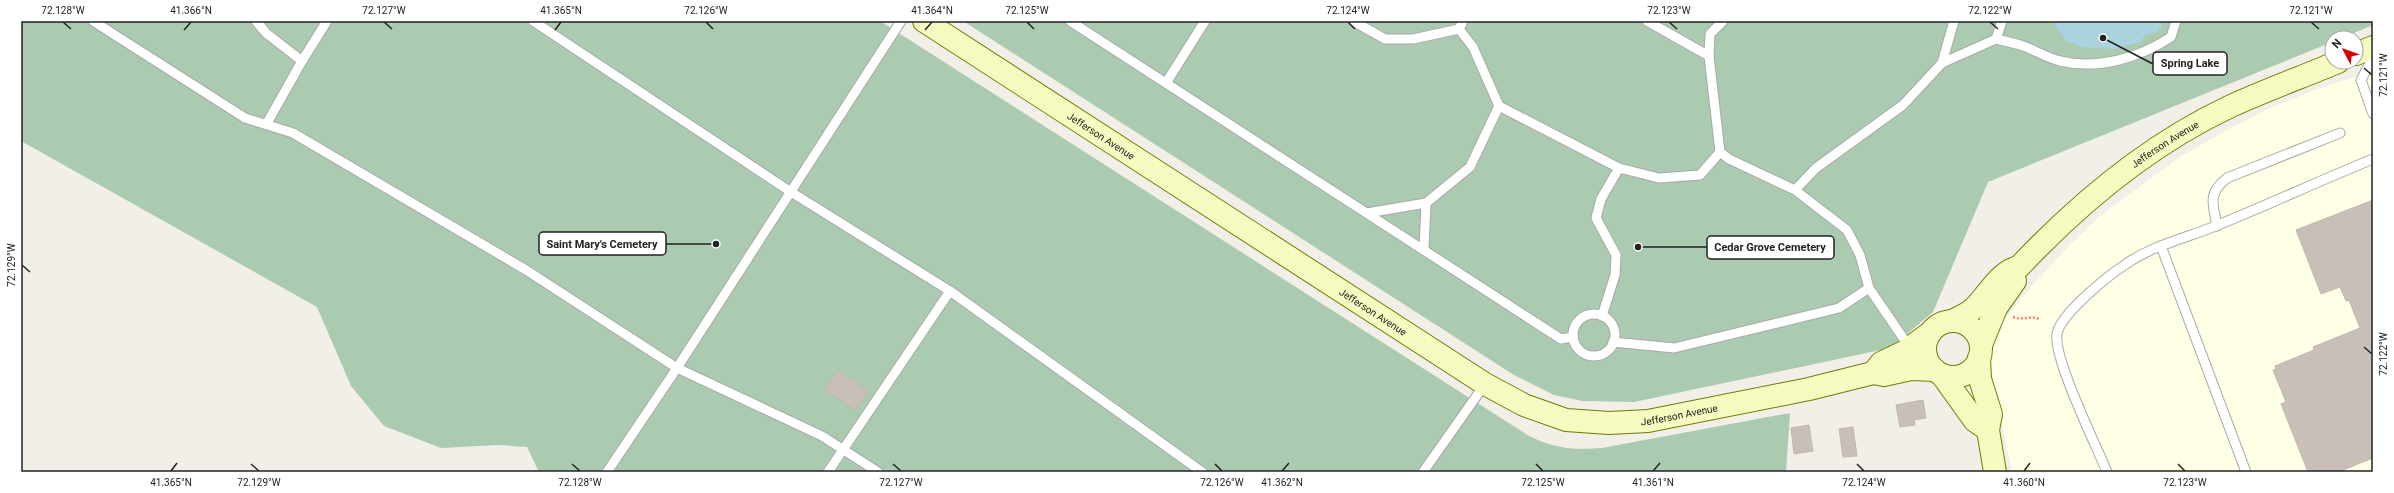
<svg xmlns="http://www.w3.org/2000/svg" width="2394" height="493" font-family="Roboto,sans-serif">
<rect width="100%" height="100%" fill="#f2efe9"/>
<polygon fill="#ffffe5" points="2373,71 2373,472 2012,472 1989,362 1989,349 1999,327 2030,288 2064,251 2099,217 2180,157 2225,131 2268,109 2315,90"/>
<g fill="#aacbaf">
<path d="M21,21H880L1529,436C1556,449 1573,450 1602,448L1790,413L1786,472H539L527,447L498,445L441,448L384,426L351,386L317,307L21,141Z"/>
<polygon points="963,21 2373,21 2373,25 2342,38 2332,38 2332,42 1988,182 1933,312 1890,348 1634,402 1582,401 1554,395 1514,375"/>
</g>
<polygon fill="#aad3df" points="2052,21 2161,21 2162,26 2156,33 2147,34 2140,42 2114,49 2082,47 2066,41"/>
<g fill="#c7bfb8" stroke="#c4b6ab">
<polygon points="2373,200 2373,458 2338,472 2308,472 2281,404 2286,402 2273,370 2276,369 2275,366 2314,350 2313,347 2360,328 2349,300 2346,301 2340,287 2321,294 2296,230"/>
<polygon points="838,370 868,391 855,410 825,390"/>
<polygon points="1923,400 1926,418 1914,420 1915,425 1900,427 1896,405"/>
<polygon points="1809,425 1813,451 1794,454 1791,428"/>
<polygon points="1853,427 1857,456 1843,457 1839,429"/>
</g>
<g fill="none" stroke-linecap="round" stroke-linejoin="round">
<defs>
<g id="lane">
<polyline points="93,21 245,118 293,133 526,270 677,368 822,436 878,472"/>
<polyline points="256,21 266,33 302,61"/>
<polyline points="533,21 791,192 950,291 1202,472"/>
<polyline points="1070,21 1561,339 1573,337"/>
<polyline points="1353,21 1385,39 1413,39 1459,29 1463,21"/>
<polyline points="1647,21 1709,56 1720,152 1729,159 1795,190 1816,168 1903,105 1942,63 1996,39 2002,21"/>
<polyline points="1459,29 1473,47 1499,106 1619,168"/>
<path d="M1996,39C2005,41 2014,43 2023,46C2035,50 2047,58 2060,61C2098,70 2139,58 2171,37L2176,21"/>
<polyline points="1709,56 1710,34 1723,21"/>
<polyline points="1942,63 1954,21"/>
<polyline points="2373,65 2370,63 2361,80 2373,114"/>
<polyline points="1166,83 1205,21"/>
<polyline points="267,123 302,61 327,21"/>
<polyline points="1795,190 1847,230 1860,255 1869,288 1910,348"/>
<polyline points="1367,213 1426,203 1470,167 1499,106"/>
<path d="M2217,226C2213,203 2207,194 2227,178L2340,133"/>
<polyline points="2161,246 2246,472"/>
<polyline points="1424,249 1426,203"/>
<circle cx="1594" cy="335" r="21"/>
<polyline points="1602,316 1615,275 1616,255 1596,218 1601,199 1619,168 1659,178 1700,175 1720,152"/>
<polyline points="1613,342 1674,348 1839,308 1869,288"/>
<polyline points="607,472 677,368 901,21"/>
<polyline points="828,472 950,291"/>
<polyline points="1423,472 1485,384"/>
<path d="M2107,472C2096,445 2053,358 2057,334C2060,314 2109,275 2126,264C2153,245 2187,238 2218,225C2270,204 2321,180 2373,159"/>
</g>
<g id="secondary">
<path id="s1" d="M924,21L1485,384L1524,405L1566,420L1609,423L1648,421L1809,389L1873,373L1884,375L1911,369L1935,370"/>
<polyline points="2356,54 2373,47"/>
<circle cx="1953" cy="349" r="28"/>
<path id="s2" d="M1952,321C1960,317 1968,314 1974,308C1988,295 1999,271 2019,267C2080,202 2150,144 2231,106C2266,90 2302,77 2338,62"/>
<polyline points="1981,345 1996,308 2015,281"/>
<polyline points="1979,358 1980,379 1991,414 1988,430 1995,472"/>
<polyline points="1874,372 1881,363 1904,352 1930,333"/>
<polyline points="1942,375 1975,421 1988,430"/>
</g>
</defs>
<use href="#lane" stroke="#a9a9a9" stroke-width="11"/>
<use href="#secondary" stroke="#707d05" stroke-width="24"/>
<path stroke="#fa8072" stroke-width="2.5" stroke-dasharray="2 2" stroke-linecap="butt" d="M2013,317C2023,321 2030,315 2039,319"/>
<use href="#lane" stroke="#fff" stroke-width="9"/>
<use href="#secondary" stroke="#f7fabf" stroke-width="22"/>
</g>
<path fill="none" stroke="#222" stroke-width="1.5" d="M63,22L71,29M384,22L392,29M706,22L713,29M1027,22L1034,29M1348,22L1355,29M1669,22L1677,29M1990,22L1998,29M2311,22L2319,29M184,30L191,22M555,30L561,22M925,30L932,22M2364,68L2372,75M22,265L30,272M2364,347L2372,354M251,464L259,471M572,464L580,471M893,464L901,471M1215,464L1222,471M1536,464L1543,471M1857,464L1864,471M2178,464L2185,471M171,471L177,463M1282,471L1289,463M1653,471L1660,463M2024,471L2030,463"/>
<g text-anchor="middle" stroke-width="3" stroke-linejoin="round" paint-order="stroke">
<g font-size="10" fill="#222" stroke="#fff">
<text dy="4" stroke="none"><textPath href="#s1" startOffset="211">Jefferson Avenue</textPath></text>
<text dy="4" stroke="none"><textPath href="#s2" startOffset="279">Jefferson Avenue</textPath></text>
<text dy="4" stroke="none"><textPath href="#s1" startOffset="535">Jefferson Avenue</textPath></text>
<text dy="4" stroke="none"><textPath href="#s1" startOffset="871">Jefferson Avenue</textPath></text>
</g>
</g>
<path fill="none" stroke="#222" stroke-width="1.5" d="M2103 38L2153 64M716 244L666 244M1638 247L1707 247"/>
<g fill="#222" stroke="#fff" stroke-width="1.5">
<circle cx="2103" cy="38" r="4"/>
<circle cx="716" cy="244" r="4"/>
<circle cx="1638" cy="247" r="4"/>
</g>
<g fill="#fff" stroke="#222" stroke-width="1.5">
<rect x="2153" y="52" width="74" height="23" rx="4"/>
<rect x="539" y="232" width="127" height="23" rx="4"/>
<rect x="1707" y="236" width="127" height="23" rx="4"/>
</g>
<g font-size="11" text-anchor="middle" font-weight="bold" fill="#222">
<text x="2190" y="67">Spring Lake</text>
<text x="602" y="248">Saint Mary's Cemetery</text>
<text x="1770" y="251">Cedar Grove Cemetery</text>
</g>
<rect width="2394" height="493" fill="none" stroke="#ffffff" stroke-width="44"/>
<g transform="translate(2344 50) rotate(311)"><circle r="19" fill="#ffffff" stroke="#a7a7a7"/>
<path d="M0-3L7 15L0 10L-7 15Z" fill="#d40000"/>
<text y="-6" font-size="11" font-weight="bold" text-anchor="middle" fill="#222222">N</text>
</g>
<rect x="22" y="22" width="2350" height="449" fill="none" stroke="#222" stroke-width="1.5"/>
<g font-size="10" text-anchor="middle" fill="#222">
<text x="63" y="14">72.128°W</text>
<text x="191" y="14">41.366°N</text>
<text x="384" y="14">72.127°W</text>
<text x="561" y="14">41.365°N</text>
<text x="706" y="14">72.126°W</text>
<text x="932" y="14">41.364°N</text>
<text x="1027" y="14">72.125°W</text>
<text x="1348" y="14">72.124°W</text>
<text x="1669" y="14">72.123°W</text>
<text x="1990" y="14">72.122°W</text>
<text x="2311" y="14">72.121°W</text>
<text transform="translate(2383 75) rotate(-90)" y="4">72.121°W</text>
<text transform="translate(11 265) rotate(-90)" y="4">72.129°W</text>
<text transform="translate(2383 354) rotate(-90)" y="4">72.122°W</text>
<text x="171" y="486">41.365°N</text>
<text x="259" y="486">72.129°W</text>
<text x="580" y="486">72.128°W</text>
<text x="901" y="486">72.127°W</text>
<text x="1222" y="486">72.126°W</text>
<text x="1282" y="486">41.362°N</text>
<text x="1543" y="486">72.125°W</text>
<text x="1653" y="486">41.361°N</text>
<text x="1864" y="486">72.124°W</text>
<text x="2024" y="486">41.360°N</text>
<text x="2185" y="486">72.123°W</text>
</g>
</svg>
